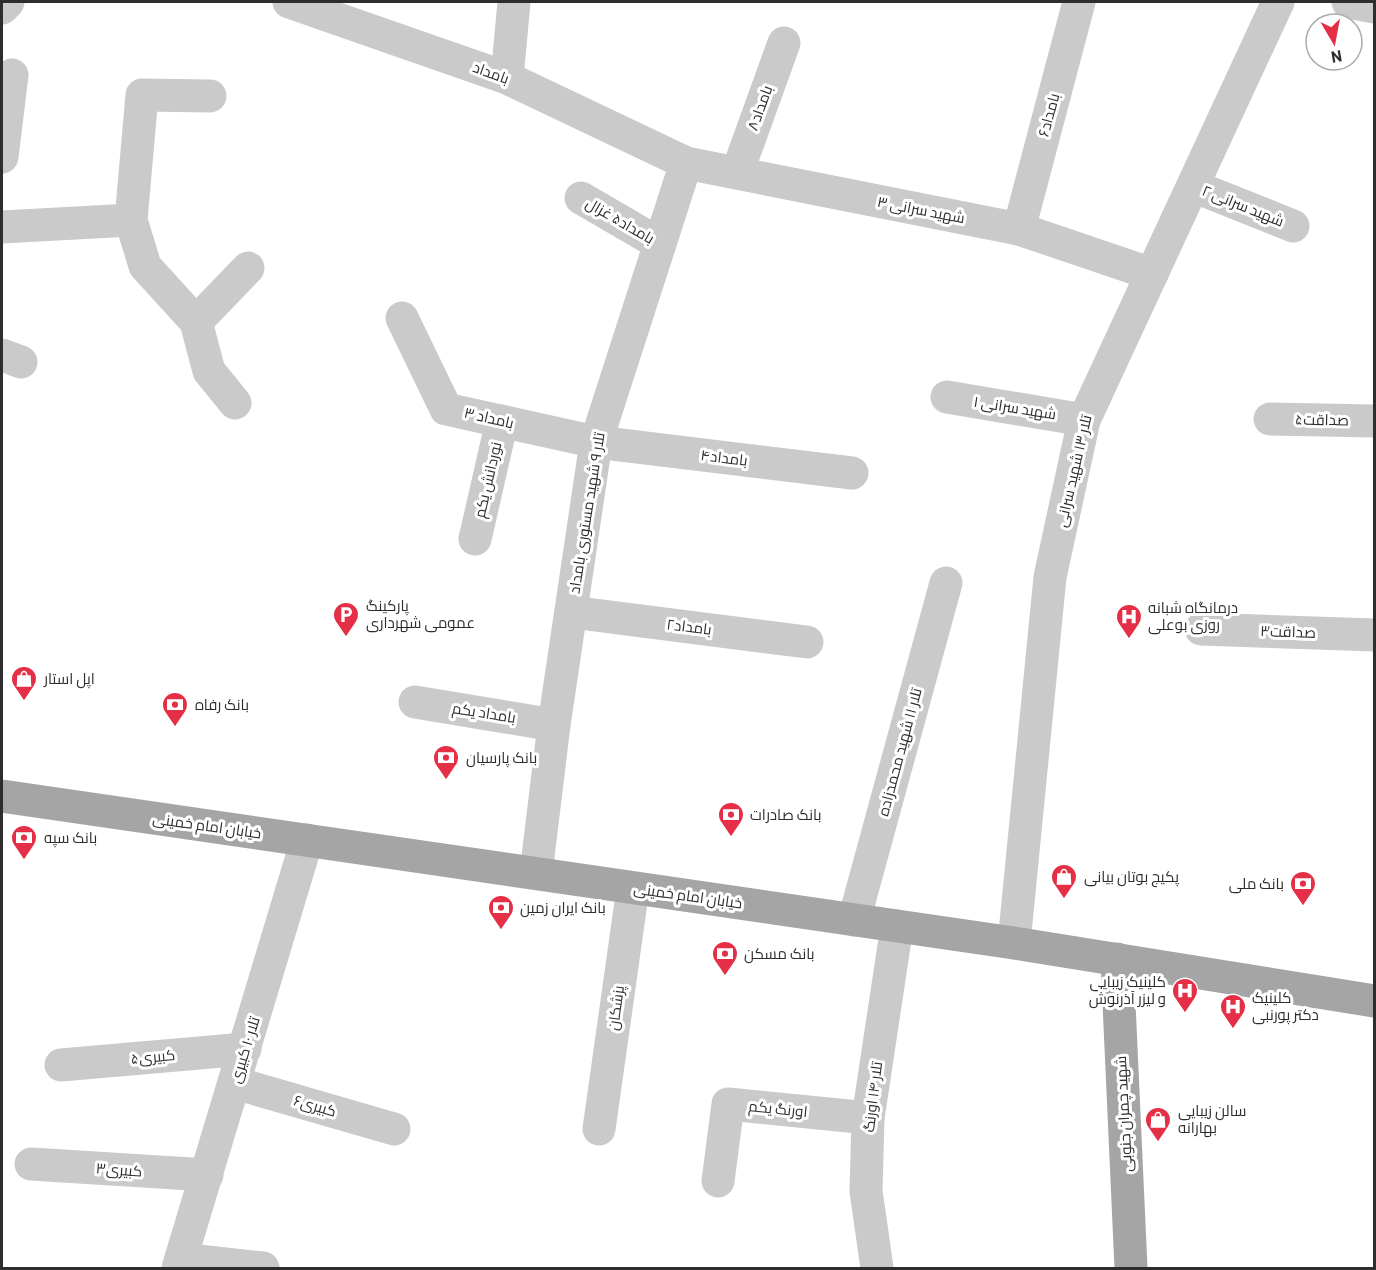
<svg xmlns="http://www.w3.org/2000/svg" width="1376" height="1270" font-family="Barlow,Cairo,sans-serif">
<rect width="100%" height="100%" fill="#fff"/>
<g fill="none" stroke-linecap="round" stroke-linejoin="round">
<g stroke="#cacaca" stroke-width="33">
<polyline points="289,2 507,78 686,163 1019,229 1152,274"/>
<polyline points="1348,2 1374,7"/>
<polyline points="2,8 8,2"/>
<polyline points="507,78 514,2"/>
<polyline points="210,96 142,95 131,220 145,266 196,322 209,371 235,403"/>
<polyline points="2,157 12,75"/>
<polyline points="737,173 784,43"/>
<polyline points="1193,186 1293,226"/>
<polyline points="581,198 660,244"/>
<polyline points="2,227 131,220"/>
<polyline points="1019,229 1079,2"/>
<polyline points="402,318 446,409 596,442 852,473"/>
<polyline points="196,322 248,268"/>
<polyline points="2,355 21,362"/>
<polyline points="947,397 1084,420"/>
<polyline points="1270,419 1374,421"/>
<polyline points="475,539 502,421"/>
<polyline points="571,612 807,642"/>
<polyline points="1201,629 1374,635"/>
<polyline points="415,702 554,725"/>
<polyline points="536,873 554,725 596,442 686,163"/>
<polyline points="854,920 946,583"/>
<polyline points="1014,943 1050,577 1084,420 1278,2"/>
<polyline points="61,1065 245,1049"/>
<polyline points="235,1083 394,1129"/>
<polyline points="599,1129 633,888"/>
<polyline points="31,1164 207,1175"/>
<polyline points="718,1181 728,1104 868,1118"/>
<polyline points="181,1259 263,1268"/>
<polyline points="178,1268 307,840"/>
<polyline points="877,1268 866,1191 868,1118 897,926"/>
</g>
<g stroke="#a5a5a5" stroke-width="33">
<polyline points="2,796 1014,943 1374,1001"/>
<polyline points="1117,959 1131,1268"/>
</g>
</g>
<defs>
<symbol id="parking-pin" viewBox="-11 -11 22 30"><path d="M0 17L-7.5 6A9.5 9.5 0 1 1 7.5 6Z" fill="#e42f47" stroke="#fff"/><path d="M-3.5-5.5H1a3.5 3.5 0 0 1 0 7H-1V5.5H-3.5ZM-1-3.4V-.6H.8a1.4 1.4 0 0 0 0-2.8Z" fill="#fff"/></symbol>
<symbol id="hospital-pin" viewBox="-11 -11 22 30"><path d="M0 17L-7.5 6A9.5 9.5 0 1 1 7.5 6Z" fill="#e42f47" stroke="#fff"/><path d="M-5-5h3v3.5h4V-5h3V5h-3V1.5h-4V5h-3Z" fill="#fff"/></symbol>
<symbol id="shop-pin" viewBox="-11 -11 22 30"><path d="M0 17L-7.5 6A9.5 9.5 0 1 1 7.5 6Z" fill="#e42f47" stroke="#fff"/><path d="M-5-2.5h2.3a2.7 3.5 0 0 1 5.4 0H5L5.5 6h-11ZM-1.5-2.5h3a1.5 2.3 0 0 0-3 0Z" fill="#fff"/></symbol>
<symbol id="bank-pin" viewBox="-11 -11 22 30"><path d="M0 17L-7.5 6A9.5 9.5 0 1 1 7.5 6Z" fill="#e42f47" stroke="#fff"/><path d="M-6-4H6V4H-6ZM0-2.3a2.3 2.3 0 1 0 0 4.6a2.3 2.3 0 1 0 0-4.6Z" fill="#fff"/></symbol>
</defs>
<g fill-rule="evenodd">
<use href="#parking-pin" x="331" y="600" width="30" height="40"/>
<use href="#hospital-pin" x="1114" y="602" width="30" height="40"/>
<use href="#shop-pin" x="9" y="664" width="30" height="40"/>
<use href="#bank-pin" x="160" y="690" width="30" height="40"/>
<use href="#bank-pin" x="431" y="743" width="30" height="40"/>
<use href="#bank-pin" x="716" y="800" width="30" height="40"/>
<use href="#bank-pin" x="9" y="823" width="30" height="40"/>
<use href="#shop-pin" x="1049" y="862" width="30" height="40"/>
<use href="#bank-pin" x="1288" y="869" width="30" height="40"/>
<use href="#bank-pin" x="486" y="893" width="30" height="40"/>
<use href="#bank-pin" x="710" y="939" width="30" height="40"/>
<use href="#hospital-pin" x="1170" y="976" width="30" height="40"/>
<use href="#hospital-pin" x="1218" y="992" width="30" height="40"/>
<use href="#shop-pin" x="1143" y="1105" width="30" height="40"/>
</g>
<g text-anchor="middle" stroke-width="6" stroke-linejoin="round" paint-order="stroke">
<g font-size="15" fill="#2d2d2d" stroke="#fff">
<text transform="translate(491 73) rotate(20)" y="5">بامداد</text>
<text transform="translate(760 108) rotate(-70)" y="5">بامداد۸</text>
<text transform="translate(1049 115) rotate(-75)" y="5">بامداد۶</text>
<text transform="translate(1243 206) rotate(22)" y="5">شهید سرانی ۲</text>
<text transform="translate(921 210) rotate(11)" y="5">شهید سرانی ۳</text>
<text transform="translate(620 221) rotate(30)" y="5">بامداد۵ غزال</text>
<text transform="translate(1015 408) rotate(9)" y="5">شهید سرانی ۱</text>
<text transform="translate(489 418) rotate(13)" y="5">بامداد ۳</text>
<text transform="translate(1322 420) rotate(1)" y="5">صداقت۵</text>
<text transform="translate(724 458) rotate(7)" y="5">بامداد۴</text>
<text transform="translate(1074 471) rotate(-77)" y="5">تلار ۱۳ شهید سرانی</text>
<text transform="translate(488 480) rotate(-77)" y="5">نوردانش یکم</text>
<text transform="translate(587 513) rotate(-81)" y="5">تلار ۹ شهید مستوری بامداد</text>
<text transform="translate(689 627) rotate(7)" y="5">بامداد۲</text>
<text transform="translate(1288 632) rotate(2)" y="5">صداقت۳</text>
<text transform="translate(484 713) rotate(9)" y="5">بامداد یکم</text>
<text transform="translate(900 752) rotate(-75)" y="5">تلار ۱۱ شهید محمدزاده</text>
<text transform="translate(207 826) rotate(8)" y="5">خیابان امام خمینی</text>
<text transform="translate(688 896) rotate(8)" y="5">خیابان امام خمینی</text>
<text transform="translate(616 1008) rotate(-82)" y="5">پزشکان</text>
<text transform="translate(245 1050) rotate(-73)" y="5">تلار ۱۰ کبیری</text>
<text transform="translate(153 1057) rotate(-5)" y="5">کبیری۵</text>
<text transform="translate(873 1097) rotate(-83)" y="5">تلار ۱۴ اورنگ</text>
<text transform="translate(315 1106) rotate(16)" y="5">کبیری۶</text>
<text transform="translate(778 1109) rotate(6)" y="5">اورنگ یکم</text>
<text transform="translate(1124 1114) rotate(-93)" y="5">شهید چمران جنوبی</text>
<text transform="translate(119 1170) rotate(4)" y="5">کبیری۳</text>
</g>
<g font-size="15" fill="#2d2d2d" stroke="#fff" text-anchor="start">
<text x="366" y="611">پارکینگ<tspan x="366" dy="17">عمومی شهرداری</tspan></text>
<text x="1148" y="613">درمانگاه شبانه<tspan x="1148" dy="17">روزی بوعلی</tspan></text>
<text x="44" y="684">اپل استار</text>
<text x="195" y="710">بانک رفاه</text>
<text x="466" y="763">بانک پارسیان</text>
<text x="750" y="820">بانک صادرات</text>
<text x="44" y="843">بانک سپه</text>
<text x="1084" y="882">پکیج بوتان بیانی</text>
<text x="1284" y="889" text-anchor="end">بانک ملی</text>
<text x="520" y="913">بانک ایران زمین</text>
<text x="744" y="959">بانک مسکن</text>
<text x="1166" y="987" text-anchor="end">کلینیک زیبایی<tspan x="1166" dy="17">و لیزر آذرنوش</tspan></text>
<text x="1252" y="1003">کلینیک<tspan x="1252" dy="17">دکتر پورنبی</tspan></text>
<text x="1178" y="1116">سالن زیبایی<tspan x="1178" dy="17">بهارانه</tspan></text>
</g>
</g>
<rect width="1376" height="1270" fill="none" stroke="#2d2d2d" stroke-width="6"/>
<g transform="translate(1334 42) rotate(170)"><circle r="28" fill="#ffffff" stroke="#ababab" stroke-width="1.5"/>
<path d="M0-4.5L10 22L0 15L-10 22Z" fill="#e42f47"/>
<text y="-9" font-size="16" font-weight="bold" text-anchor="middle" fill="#2d2d2d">N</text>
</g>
</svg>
